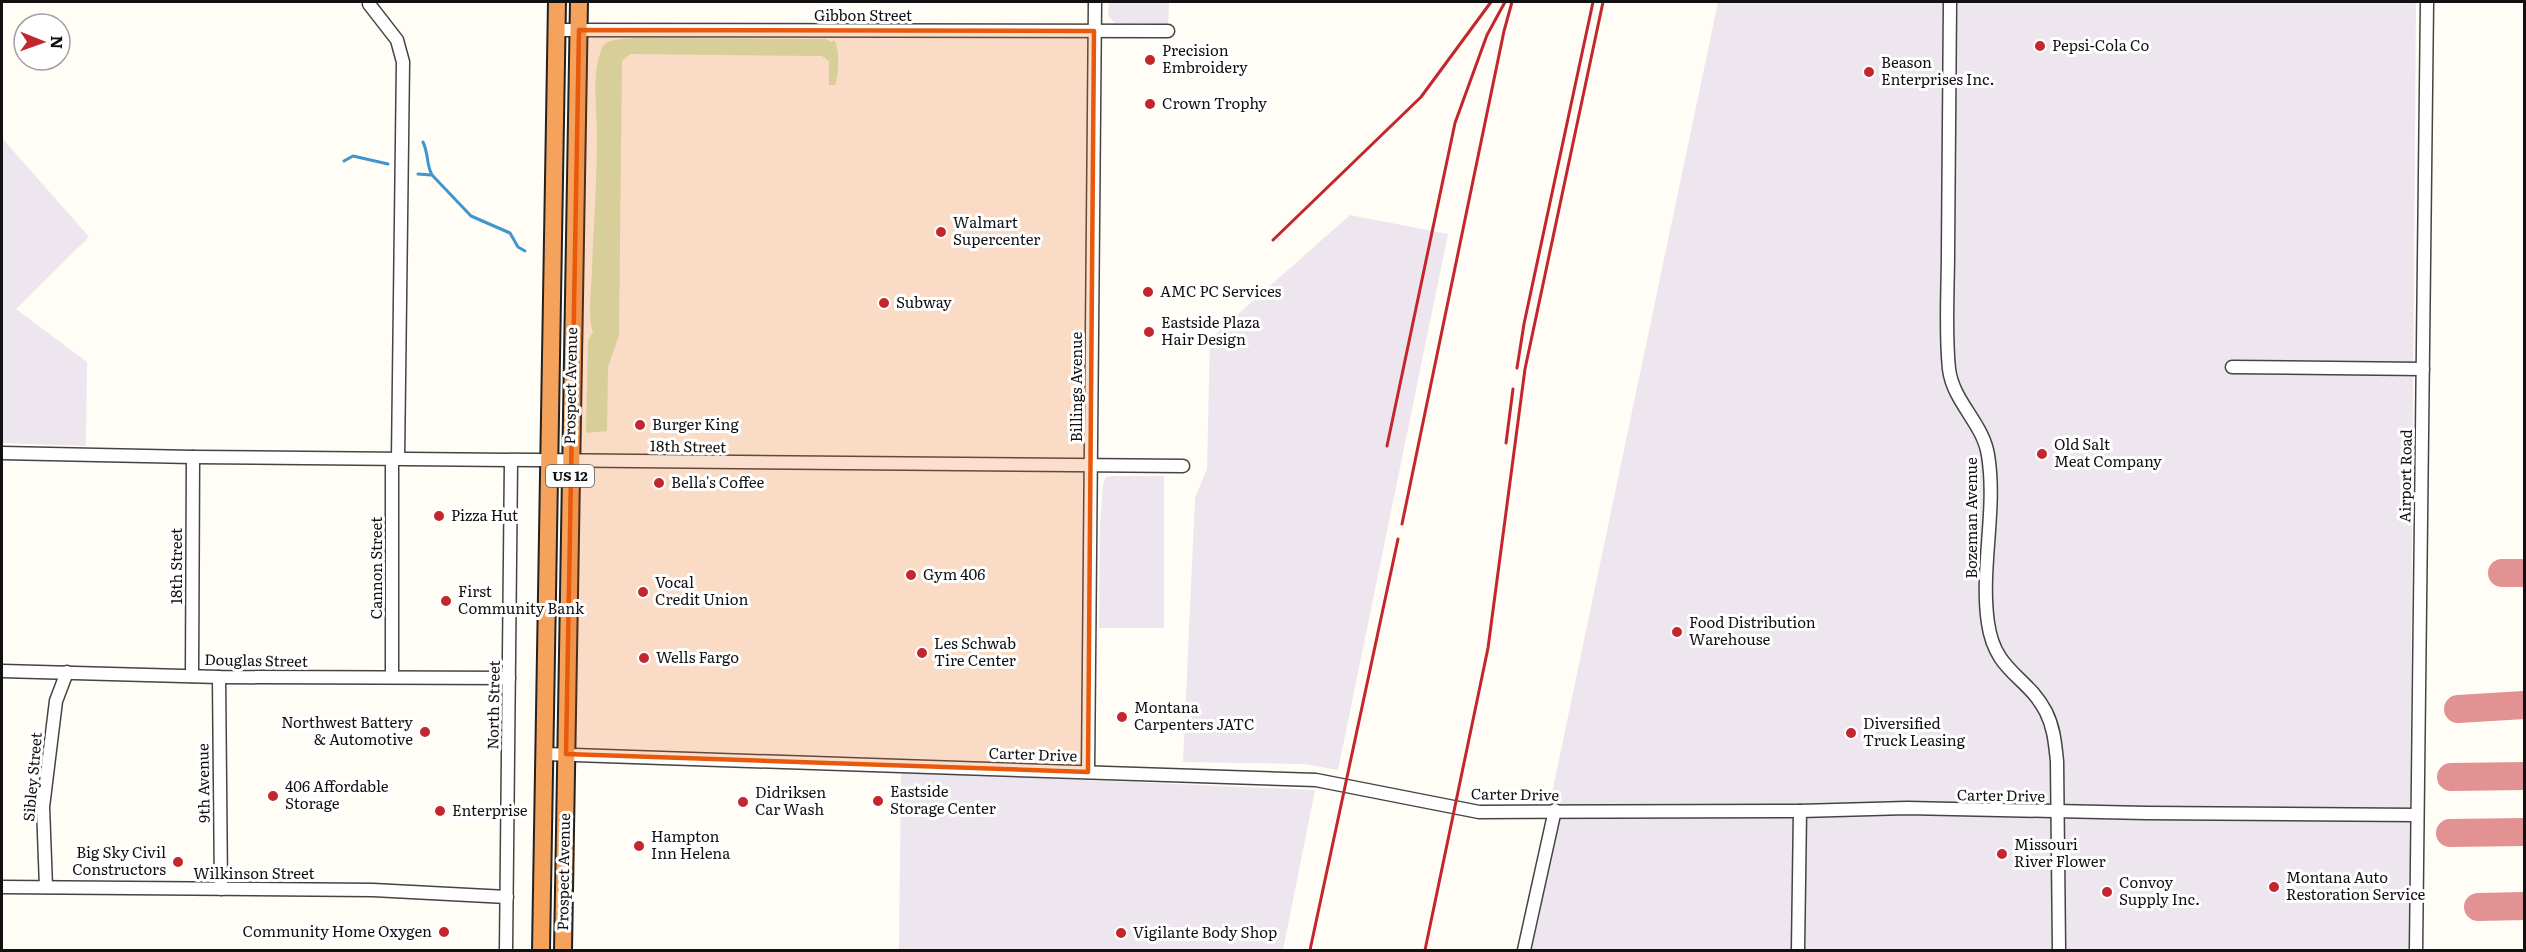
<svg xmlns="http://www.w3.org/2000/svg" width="2526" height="952" font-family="Literata,serif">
<rect width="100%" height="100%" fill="#fffdf5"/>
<g fill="#eee6ef">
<polygon points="1109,2 1169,2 1168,24 1115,23 1108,16"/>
<polygon points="1718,2 2416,2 2409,950 1519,950"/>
<polygon points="2,138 89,237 16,309 87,362 86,446 2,443"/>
<polygon points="1350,215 1448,234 1338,770 1304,764 1183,762 1195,498 1207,469 1210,339"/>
<polygon points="1111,476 1164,476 1164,628 1099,628 1100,526 1103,483 1106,477"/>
<polygon points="901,772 1315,790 1283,950 899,950"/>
</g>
<path fill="#d5ebbd" d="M635,38L825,39L832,42L834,40C840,48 839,75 835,85H829V61L822,56L630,54L622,61L619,335L608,367L607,431L587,433L586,429L588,340L593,332C587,317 592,285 592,268C594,223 597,178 597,135C597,108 591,75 602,48C606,38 625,39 635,38Z"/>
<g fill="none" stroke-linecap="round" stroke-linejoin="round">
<g stroke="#3f96cf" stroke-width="3">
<path d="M423,142C429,155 426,164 432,175L471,216L510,233L518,247L525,251"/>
<polyline points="344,161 353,156 388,164"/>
<polyline points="418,174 431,175"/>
</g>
<g stroke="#e29292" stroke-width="28">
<polyline points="2502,573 2524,573"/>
<polyline points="2458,709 2524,705"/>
<polyline points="2451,777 2524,776"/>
<polyline points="2450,833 2524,832"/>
<polyline points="2478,907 2524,906"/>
</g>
<defs>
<g id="minor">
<path d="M1950,2C1950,85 1948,168 1948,251C1948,290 1945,331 1949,369C1953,402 1983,423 1988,455C1997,510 1980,568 1988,623C1995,673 2027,675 2046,712C2054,728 2055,743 2057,761L2059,950"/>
<polyline points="369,4 397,40 403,62 398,459"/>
<polyline points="557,30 1168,31"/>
<polyline points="2232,367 2423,369"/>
<polyline points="2,453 193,457 1183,466"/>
<polyline points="392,459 392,677"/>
<polyline points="2,671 219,677 509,678"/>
<polyline points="192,676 193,457"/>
<polyline points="219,677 221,889"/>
<polyline points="545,754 1316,780 1479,812 1800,811 1907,808 2146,813 2417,815"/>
<polyline points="1088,772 1095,2"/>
<polyline points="2,887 373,890 507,897"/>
<polyline points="46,887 43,807 56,701 67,672"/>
<polyline points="506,950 511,461"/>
<polyline points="1524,950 1555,810"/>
<polyline points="1798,950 1800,811"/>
<polyline points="2416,950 2427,2"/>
</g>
<g id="highway">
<polyline points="541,950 557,2"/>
<polyline points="563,950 579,2"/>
</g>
</defs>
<use href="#minor" stroke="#444" stroke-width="15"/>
<use href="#highway" stroke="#222" stroke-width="20"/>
<use href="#minor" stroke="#fff" stroke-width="12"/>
<use href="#highway" stroke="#f5a25d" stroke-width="16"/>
<g stroke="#c4262e" stroke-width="3">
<polyline points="1273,240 1421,97 1491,2"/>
<polyline points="1517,368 1524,324 1593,2"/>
<polyline points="1506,443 1513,389"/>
<polyline points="1387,446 1455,123 1487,35 1505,2"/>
<polyline points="1402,524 1504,31 1512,2"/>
<polyline points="1310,950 1398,539"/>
<polyline points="1425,950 1488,648 1525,369 1603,2"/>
</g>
</g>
<path fill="#e8590c" fill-opacity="0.2" stroke="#e8590c" stroke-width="4.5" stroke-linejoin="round" d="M579,30L1094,31L1088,772L566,754Z"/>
<g fill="#c4262e" stroke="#fff" stroke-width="2">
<circle cx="2040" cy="46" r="6"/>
<circle cx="1150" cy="60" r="6"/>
<circle cx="1869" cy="72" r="6"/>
<circle cx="1150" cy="104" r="6"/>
<circle cx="941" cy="232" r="6"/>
<circle cx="1148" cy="292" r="6"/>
<circle cx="884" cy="303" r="6"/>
<circle cx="1149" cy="332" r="6"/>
<circle cx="640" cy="425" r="6"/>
<circle cx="2042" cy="454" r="6"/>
<circle cx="659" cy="483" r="6"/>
<circle cx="439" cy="516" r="6"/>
<circle cx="911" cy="575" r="6"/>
<circle cx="643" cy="592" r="6"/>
<circle cx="446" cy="601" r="6"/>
<circle cx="1677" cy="632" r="6"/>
<circle cx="922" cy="653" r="6"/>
<circle cx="644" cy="658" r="6"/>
<circle cx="1122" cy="717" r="6"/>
<circle cx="425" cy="732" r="6"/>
<circle cx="1851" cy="733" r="6"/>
<circle cx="273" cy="796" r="6"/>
<circle cx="878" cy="801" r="6"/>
<circle cx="743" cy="802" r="6"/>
<circle cx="440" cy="811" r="6"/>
<circle cx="639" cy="846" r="6"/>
<circle cx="2002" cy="854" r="6"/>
<circle cx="178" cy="862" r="6"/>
<circle cx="2274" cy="887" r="6"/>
<circle cx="2107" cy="892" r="6"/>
<circle cx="444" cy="932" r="6"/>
<circle cx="1121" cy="933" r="6"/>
</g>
<g text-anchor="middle" stroke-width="6" stroke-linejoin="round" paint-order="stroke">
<rect fill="#fff" stroke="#585858" stroke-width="1.5" x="546" y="465" width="48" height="22" rx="4.5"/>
<g font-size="14" font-weight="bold" fill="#111">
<text x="570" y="481">US 12</text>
</g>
<g font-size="15" fill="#111" stroke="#fff">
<text x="863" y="21">Gibbon Street</text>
<text transform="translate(571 386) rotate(-89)" y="5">Prospect Avenue</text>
<text transform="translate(1077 387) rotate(-90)" y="5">Billings Avenue</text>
<text transform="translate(688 447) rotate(1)" y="5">18th Street</text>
<text transform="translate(2406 476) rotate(-89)" y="5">Airport Road</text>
<text transform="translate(1972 518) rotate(-90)" y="5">Bozeman Avenue</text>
<text transform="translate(177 566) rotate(-90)" y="5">18th Street</text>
<text transform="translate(377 568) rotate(-90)" y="5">Cannon Street</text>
<text transform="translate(256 661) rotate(1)" y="5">Douglas Street</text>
<text transform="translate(494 705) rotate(-89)" y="5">North Street</text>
<text transform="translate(1033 755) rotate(2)" y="5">Carter Drive</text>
<text transform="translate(33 777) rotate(-85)" y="5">Sibley Street</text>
<text transform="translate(204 783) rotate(-91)" y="5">9th Avenue</text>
<text transform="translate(1515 795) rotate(1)" y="5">Carter Drive</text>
<text transform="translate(2001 796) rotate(1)" y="5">Carter Drive</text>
<text transform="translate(564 872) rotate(-89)" y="5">Prospect Avenue</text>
<text x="254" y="879">Wilkinson Street</text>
</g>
<g font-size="15" fill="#111" stroke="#fff" text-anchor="start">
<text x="2052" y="51">Pepsi-Cola Co</text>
<text x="1162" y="56">Precision<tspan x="1162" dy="17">Embroidery</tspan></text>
<text x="1881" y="68">Beason<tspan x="1881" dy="17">Enterprises Inc.</tspan></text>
<text x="1162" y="109">Crown Trophy</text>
<text x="953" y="228">Walmart<tspan x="953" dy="17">Supercenter</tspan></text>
<text x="1160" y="297">AMC PC Services</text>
<text x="896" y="308">Subway</text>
<text x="1161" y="328">Eastside Plaza<tspan x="1161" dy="17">Hair Design</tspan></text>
<text x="652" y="430">Burger King</text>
<text x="2054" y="450">Old Salt<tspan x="2054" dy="17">Meat Company</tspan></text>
<text x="671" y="488">Bella's Coffee</text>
<text x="451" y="521">Pizza Hut</text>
<text x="923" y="580">Gym 406</text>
<text x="655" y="588">Vocal<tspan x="655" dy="17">Credit Union</tspan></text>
<text x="458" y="597">First<tspan x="458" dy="17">Community Bank</tspan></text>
<text x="1689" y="628">Food Distribution<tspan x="1689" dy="17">Warehouse</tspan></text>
<text x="934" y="649">Les Schwab<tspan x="934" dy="17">Tire Center</tspan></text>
<text x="656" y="663">Wells Fargo</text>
<text x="1134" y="713">Montana<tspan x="1134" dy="17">Carpenters JATC</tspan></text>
<text x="413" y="728" text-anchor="end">Northwest Battery<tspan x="413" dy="17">&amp; Automotive</tspan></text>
<text x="1863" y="729">Diversified<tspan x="1863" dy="17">Truck Leasing</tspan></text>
<text x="285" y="792">406 Affordable<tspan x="285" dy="17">Storage</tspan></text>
<text x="890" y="797">Eastside<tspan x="890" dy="17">Storage Center</tspan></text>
<text x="755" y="798">Didriksen<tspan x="755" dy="17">Car Wash</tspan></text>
<text x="452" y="816">Enterprise</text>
<text x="651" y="842">Hampton<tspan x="651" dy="17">Inn Helena</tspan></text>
<text x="2014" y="850">Missouri<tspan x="2014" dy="17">River Flower</tspan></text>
<text x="166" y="858" text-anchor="end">Big Sky Civil<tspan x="166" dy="17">Constructors</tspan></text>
<text x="2286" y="883">Montana Auto<tspan x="2286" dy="17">Restoration Service</tspan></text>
<text x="2119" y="888">Convoy<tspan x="2119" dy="17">Supply Inc.</tspan></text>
<text x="432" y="937" text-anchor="end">Community Home Oxygen</text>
<text x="1133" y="938">Vigilante Body Shop</text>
</g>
</g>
<rect width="2526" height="952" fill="none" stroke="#111111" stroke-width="6"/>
<g transform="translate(42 42) rotate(91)"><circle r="28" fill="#ffffff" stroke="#a0a0a0" stroke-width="1.5"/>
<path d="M0-4.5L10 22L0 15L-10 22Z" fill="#c4262e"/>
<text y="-9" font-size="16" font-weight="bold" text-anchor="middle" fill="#111111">N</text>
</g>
</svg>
